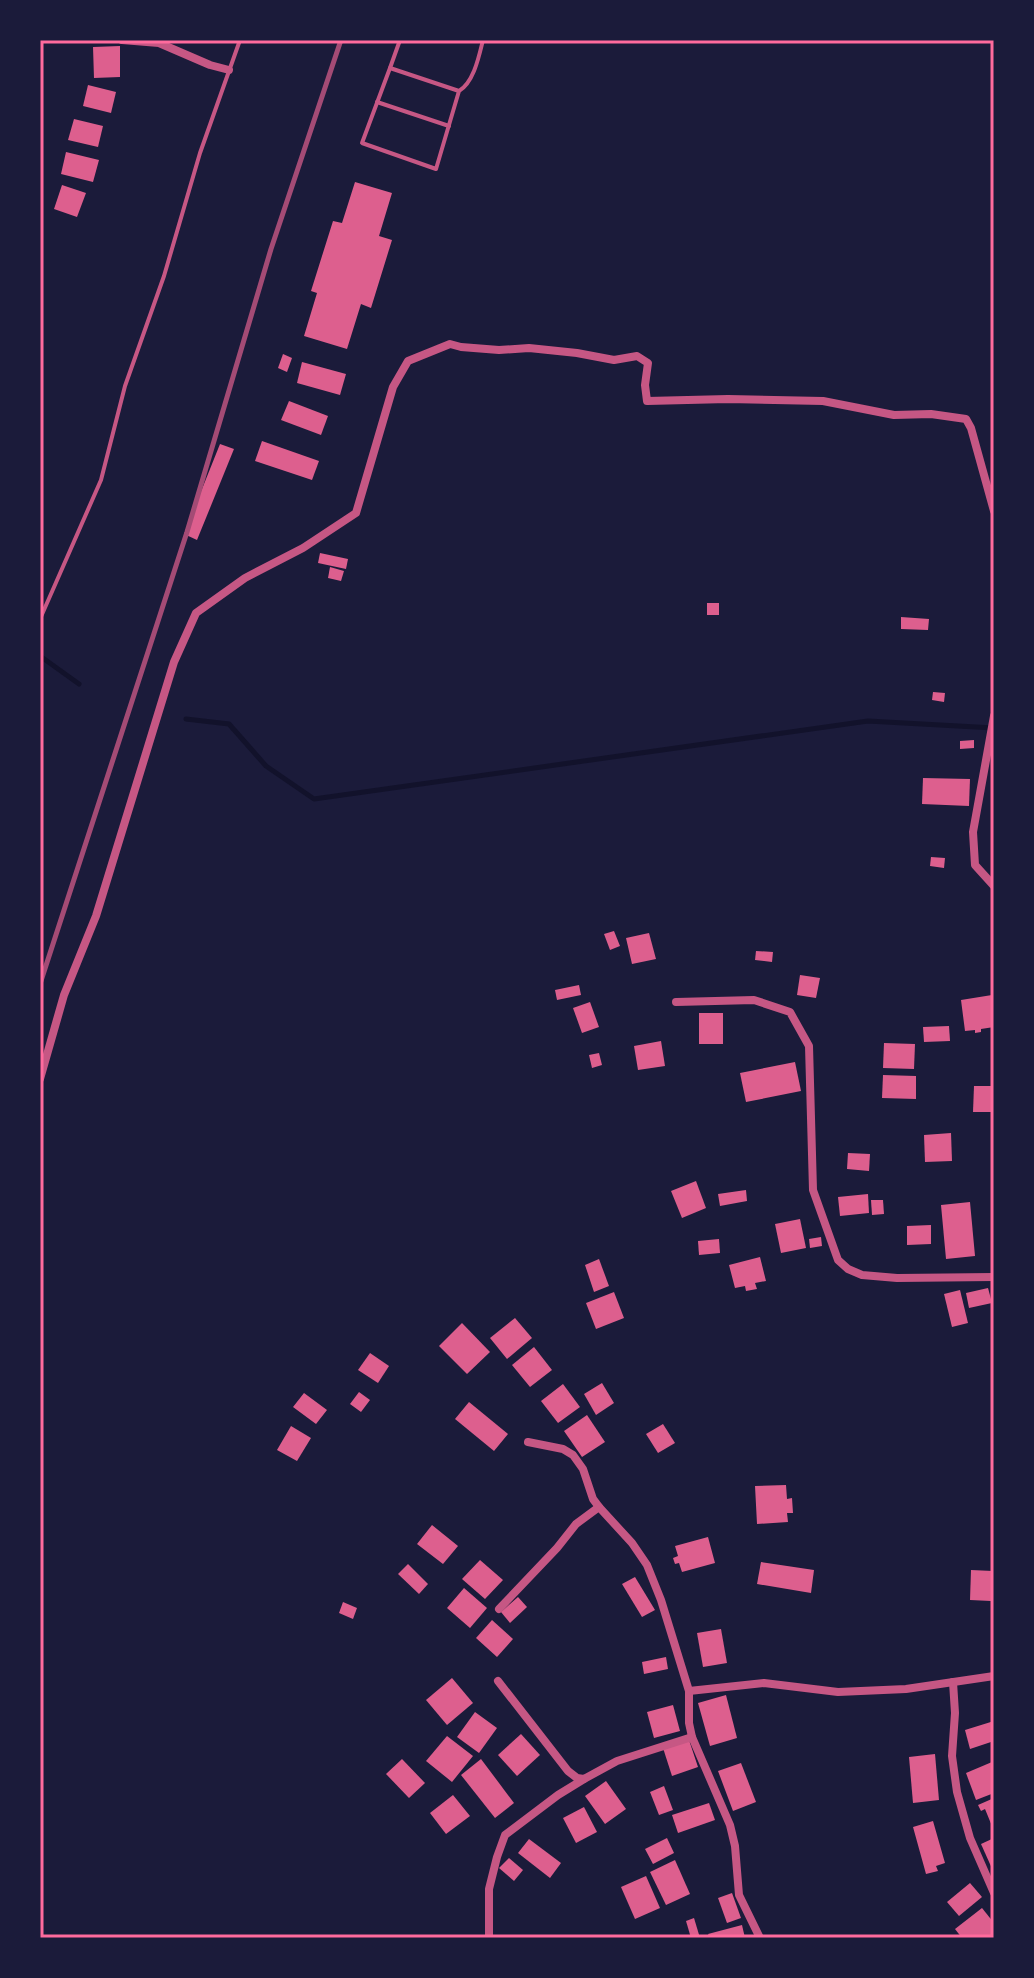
<svg xmlns="http://www.w3.org/2000/svg" width="1034" height="1978" font-family="Barlow,sans-serif">
<rect width="100%" height="100%" fill="#1b1b3a"/>
<g fill="none" stroke-linecap="round" stroke-linejoin="round">
<g stroke="#12122b" stroke-width="5">
<polyline points="40,656 79,684"/>
<polyline points="186,719 229,724 266,766 314,799 868,721 994,728"/>
</g>
</g>
<g fill="#dd5f8e">
<polygon points="120,46 120,77 94,78 93,47"/>
<polygon points="88,85 116,92 111,113 83,106"/>
<polygon points="74,119 103,126 98,147 68,140"/>
<polygon points="66,152 99,160 93,182 61,174"/>
<polygon points="355,182 392,193 379,236 392,240 371,308 361,304 347,349 304,336 317,293 311,291 333,221 342,223"/>
<polygon points="62,185 86,193 77,217 54,209"/>
<polygon points="283,354 292,358 287,372 278,368"/>
<polygon points="302,362 346,374 340,395 297,383"/>
<polygon points="289,401 328,416 321,435 281,420"/>
<polygon points="262,441 319,461 312,480 255,461"/>
<polygon points="220,444 234,449 197,540 184,534"/>
<polygon points="320,553 348,559 346,569 318,563"/>
<polygon points="330,567 344,571 341,581 328,578"/>
<rect x="707" y="603" width="12" height="12"/>
<polygon points="901,617 929,619 928,630 901,629"/>
<polygon points="933,692 945,693 944,702 932,700"/>
<polygon points="974,740 974,748 960,749 960,741"/>
<polygon points="923,778 970,779 969,806 922,804"/>
<polygon points="931,857 945,858 944,868 930,866"/>
<polygon points="614,931 620,946 610,950 604,934"/>
<polygon points="649,933 656,959 632,964 626,938"/>
<polygon points="756,951 773,952 772,962 755,960"/>
<polygon points="800,975 820,978 816,998 797,995"/>
<polygon points="579,985 581,995 557,1000 555,990"/>
<polygon points="992,995 994,1027 981,1029 981,1032 975,1033 975,1030 965,1031 961,1000"/>
<polygon points="590,1002 599,1027 582,1033 573,1008"/>
<rect x="699" y="1013" width="24" height="31"/>
<polygon points="949,1026 950,1041 924,1042 923,1027"/>
<polygon points="661,1041 665,1066 638,1070 634,1046"/>
<polygon points="884,1043 915,1044 914,1069 883,1068"/>
<polygon points="599,1053 602,1065 592,1068 589,1055"/>
<polygon points="795,1062 801,1091 746,1102 740,1073"/>
<polygon points="883,1075 916,1076 916,1099 882,1098"/>
<polygon points="974,1086 994,1086 994,1112 973,1112"/>
<polygon points="951,1133 952,1161 925,1162 924,1135"/>
<polygon points="848,1153 870,1154 869,1171 847,1169"/>
<polygon points="696,1181 706,1208 682,1218 671,1191"/>
<polygon points="746,1190 747,1201 720,1206 718,1194"/>
<polygon points="868,1194 869,1213 840,1216 838,1197"/>
<polygon points="871,1200 883,1200 884,1214 872,1215"/>
<polygon points="970,1202 975,1256 946,1259 941,1205"/>
<polygon points="800,1219 806,1248 781,1253 775,1224"/>
<polygon points="931,1225 931,1244 907,1245 907,1226"/>
<polygon points="821,1237 822,1246 810,1248 809,1239"/>
<polygon points="719,1239 720,1253 699,1255 698,1241"/>
<polygon points="760,1257 766,1281 755,1283 757,1289 746,1291 745,1286 735,1288 729,1265"/>
<polygon points="599,1259 609,1286 594,1292 585,1265"/>
<polygon points="988,1288 992,1303 969,1308 966,1293"/>
<polygon points="960,1290 968,1323 952,1327 944,1294"/>
<polygon points="614,1292 624,1318 596,1329 586,1303"/>
<polygon points="515,1318 532,1338 507,1359 490,1338"/>
<polygon points="462,1323 490,1352 467,1374 439,1346"/>
<polygon points="534,1347 552,1370 530,1387 512,1365"/>
<polygon points="370,1353 389,1366 378,1383 358,1370"/>
<polygon points="602,1383 614,1403 596,1415 584,1394"/>
<polygon points="563,1384 580,1407 558,1423 541,1401"/>
<polygon points="359,1392 370,1400 361,1412 350,1404"/>
<polygon points="304,1393 327,1410 316,1424 293,1407"/>
<polygon points="469,1402 508,1434 494,1451 455,1419"/>
<polygon points="587,1415 605,1442 582,1457 564,1431"/>
<polygon points="663,1424 675,1443 658,1453 646,1434"/>
<polygon points="291,1426 311,1438 297,1461 277,1450"/>
<polygon points="786,1485 787,1499 792,1498 793,1513 787,1513 788,1522 757,1524 755,1486"/>
<polygon points="432,1525 458,1546 443,1564 417,1544"/>
<polygon points="708,1537 715,1563 682,1572 679,1563 675,1564 673,1558 678,1556 675,1546"/>
<polygon points="480,1560 503,1580 485,1599 462,1579"/>
<polygon points="761,1562 814,1570 811,1593 757,1584"/>
<polygon points="408,1564 428,1584 419,1594 398,1574"/>
<polygon points="971,1570 993,1571 991,1601 970,1600"/>
<polygon points="635,1577 655,1610 642,1617 622,1584"/>
<polygon points="464,1588 487,1608 470,1628 447,1608"/>
<polygon points="518,1597 527,1607 510,1623 501,1612"/>
<polygon points="343,1602 357,1608 353,1619 339,1613"/>
<polygon points="492,1620 513,1639 497,1657 476,1638"/>
<polygon points="721,1629 727,1663 703,1667 697,1633"/>
<polygon points="666,1657 668,1669 644,1674 642,1662"/>
<polygon points="452,1678 473,1703 447,1725 426,1700"/>
<polygon points="726,1695 737,1738 710,1746 698,1703"/>
<polygon points="673,1705 680,1731 654,1738 647,1712"/>
<polygon points="475,1712 497,1728 479,1753 457,1737"/>
<polygon points="994,1721 994,1741 970,1749 965,1730"/>
<polygon points="521,1734 540,1755 517,1776 498,1755"/>
<polygon points="447,1736 473,1756 452,1782 426,1761"/>
<polygon points="689,1740 698,1767 672,1776 663,1748"/>
<polygon points="935,1754 939,1800 913,1803 909,1757"/>
<polygon points="402,1759 425,1783 409,1798 386,1774"/>
<polygon points="481,1759 514,1803 495,1818 461,1775"/>
<polygon points="992,1762 994,1767 994,1793 976,1800 966,1773"/>
<polygon points="741,1763 756,1802 733,1811 718,1771"/>
<polygon points="606,1781 626,1809 605,1824 585,1796"/>
<polygon points="664,1786 673,1810 659,1815 650,1792"/>
<polygon points="453,1795 470,1816 446,1834 430,1813"/>
<polygon points="994,1798 994,1831 985,1809 981,1811 978,1805"/>
<polygon points="709,1803 715,1820 678,1833 672,1815"/>
<polygon points="584,1807 597,1832 576,1843 563,1818"/>
<polygon points="933,1821 945,1863 936,1866 938,1871 926,1874 913,1827"/>
<polygon points="667,1838 674,1853 653,1864 645,1849"/>
<polygon points="994,1838 994,1873 981,1844"/>
<polygon points="529,1839 561,1863 550,1878 518,1853"/>
<polygon points="509,1858 523,1870 514,1881 499,1868"/>
<polygon points="675,1860 690,1894 666,1905 650,1872"/>
<polygon points="646,1876 660,1908 635,1919 621,1887"/>
<polygon points="970,1883 982,1897 959,1916 947,1902"/>
<polygon points="732,1893 741,1918 727,1923 718,1898"/>
<polygon points="982,1908 994,1923 994,1938 962,1938 955,1929"/>
<polygon points="694,1918 700,1938 691,1938 686,1921"/>
<polygon points="742,1925 745,1938 710,1938 708,1934"/>
</g>
<g fill="none" stroke-linecap="round" stroke-linejoin="round">
<g stroke="#c65784" stroke-width="4">
<polyline points="447,40 449,40"/>
<polyline points="390,68 400,40"/>
<path d="M459,91L390,68L362,143L436,169L459,91C474,82 479,56 483,40"/>
<polyline points="377,102 449,126"/>
<polyline points="40,619 101,480 125,386 164,276 200,153 240,40"/>
</g>
<g stroke="#c65784" stroke-width="8">
<polyline points="122,40 159,43 210,65 229,70"/>
<polyline points="994,716 973,832 975,865 994,886"/>
<polyline points="676,1002 754,1000 790,1012 809,1046 813,1190 838,1260 848,1269 862,1275 897,1278 994,1277"/>
<polyline points="40,1079 64,995 96,916 174,662 196,613 245,578 303,548 356,513 393,387 408,361 450,344 461,347 499,350 529,348 577,353 614,360 637,356 648,363 645,385 647,401 728,399 823,401 894,415 931,414 966,419 971,428 994,511"/>
<polyline points="528,1442 563,1449 573,1455 583,1469 593,1499 599,1507 632,1543 647,1565 661,1600 689,1691 689,1723 692,1737 730,1825 735,1846 739,1895 760,1938"/>
<polyline points="499,1609 557,1548 576,1524 599,1507"/>
<polyline points="498,1681 568,1771 577,1778 584,1779 617,1761 692,1737"/>
<polyline points="953,1682 955,1713 952,1756 957,1792 970,1838 994,1893"/>
<polyline points="689,1691 764,1683 838,1692 906,1689 994,1676"/>
<polyline points="489,1938 489,1889 497,1857 505,1835 558,1795 584,1779"/>
</g>
<polyline stroke="#a44b75" stroke-width="5" points="40,984 187,532 271,249 341,40"/>
</g>
<rect width="1034" height="1978" fill="none" stroke="#1b1b3a" stroke-width="84"/>
<rect x="42" y="42" width="950" height="1894" fill="none" stroke="#ff6b9d" stroke-width="3"/>
</svg>
